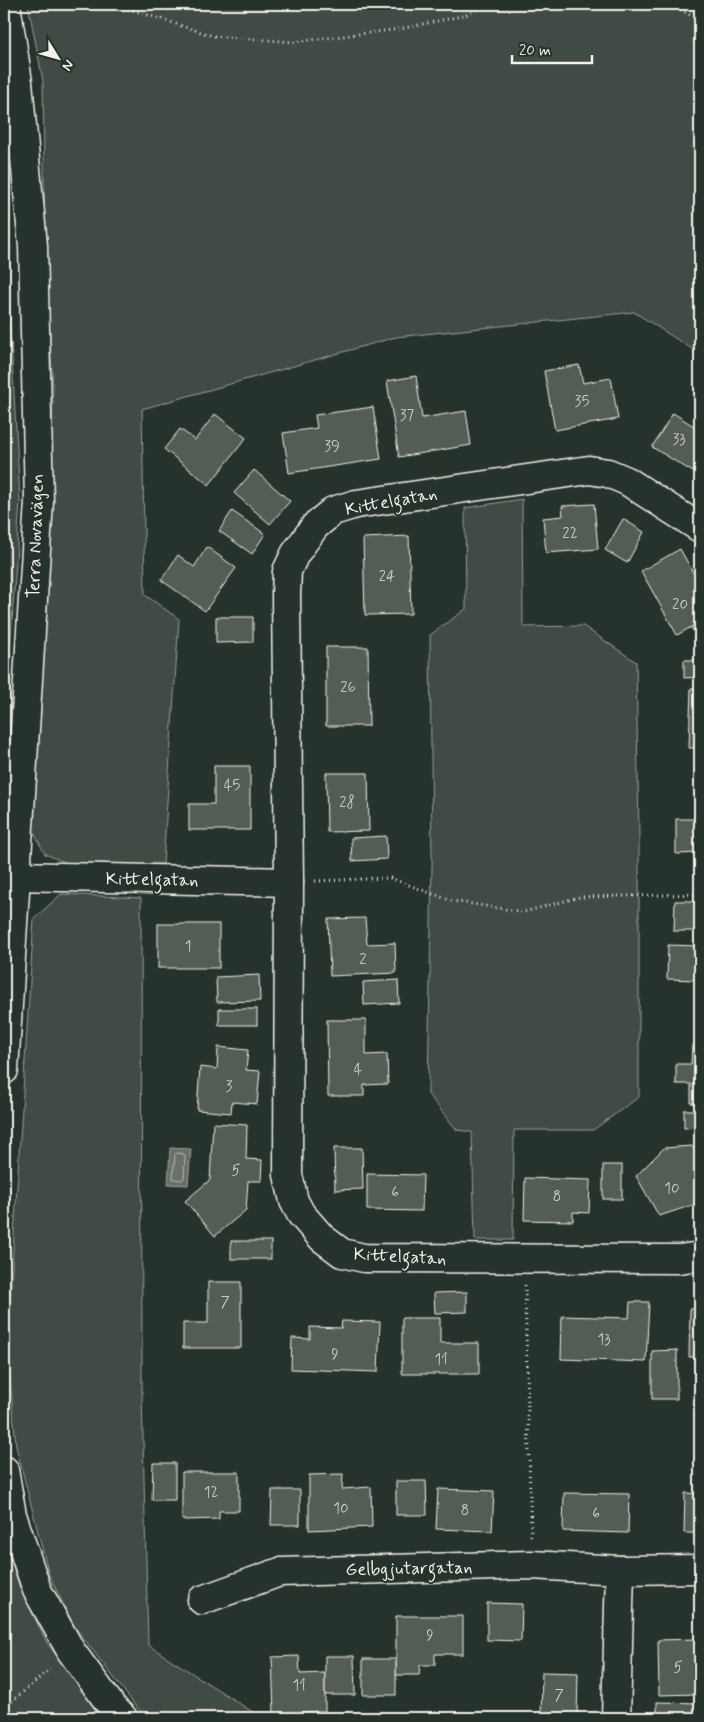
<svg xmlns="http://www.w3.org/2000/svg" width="704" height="1722" font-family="Mynerve,sans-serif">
<rect width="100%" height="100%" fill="#26332d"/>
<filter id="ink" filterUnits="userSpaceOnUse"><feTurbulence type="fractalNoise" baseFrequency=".02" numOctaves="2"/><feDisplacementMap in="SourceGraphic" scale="10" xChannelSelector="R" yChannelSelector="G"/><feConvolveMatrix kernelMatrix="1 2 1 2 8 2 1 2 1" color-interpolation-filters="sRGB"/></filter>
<g filter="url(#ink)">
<g fill="#414b45" stroke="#9a9e96">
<polygon points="28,4 700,4 700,354 634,312 396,337 142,409 145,595 179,619 163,864 72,865 45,854 33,831 52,462 53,390 45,247 43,81"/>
<polygon points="4,215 20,501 4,744"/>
<polygon points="522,499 523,627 583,626 636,662 639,835 639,1097 593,1130 514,1130 513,1240 475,1240 472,1132 457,1130 428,1094 432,865 430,635 466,609 465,508"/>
<polygon points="61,894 141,898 142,1396 148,1645 262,1718 148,1718 138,1709 74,1626 49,1575 16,1446 10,1377 9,1314 34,919"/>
<polygon points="4,1537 19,1585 47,1643 105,1718 4,1718"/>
</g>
<polygon fill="#676f68" stroke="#9fa39b" points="170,1148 191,1149 188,1185 168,1184"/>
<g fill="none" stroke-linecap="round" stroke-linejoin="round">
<polygon stroke="#bcbdb5" stroke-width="1" points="177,1153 184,1154 185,1156 184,1178 182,1180 175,1179 173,1178 175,1155"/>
</g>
<g fill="#525c55" stroke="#f4f1e8">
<polygon points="579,365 583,383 611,378 618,419 555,430 544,371"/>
<polygon points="416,376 422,418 466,411 471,445 399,457 387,381"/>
<polygon points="373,407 381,459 289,473 283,433 317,428 315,415"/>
<polygon points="673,413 700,430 700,461 693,472 652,447"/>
<polygon points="215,414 246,438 209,485 164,449 180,429 195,440"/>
<polygon points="254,470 290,501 270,524 234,493"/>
<polygon points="594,504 598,549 546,553 543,518 563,516 562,506"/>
<polygon points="232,511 265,534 252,554 219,531"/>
<polygon points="623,519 644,532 627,563 605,550"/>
<polygon points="409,536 411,614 365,615 363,538"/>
<polygon points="207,547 236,568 205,611 161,580 178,555 194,567"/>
<polygon points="680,549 700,585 700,622 677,635 641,571"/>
<polygon points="216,617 253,617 253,642 216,643"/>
<polygon points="700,622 700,644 691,627"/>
<polygon points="326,647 368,647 369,726 326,726"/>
<polygon points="684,660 700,660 700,677 684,678"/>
<polygon points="691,688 700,688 700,748 689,748"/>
<polygon points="214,766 250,766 250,830 189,830 189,804 214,804"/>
<polygon points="699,771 700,771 700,817"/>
<polygon points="326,773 368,773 369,831 327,832"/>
<polygon points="676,819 700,819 700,853 676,854"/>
<polygon points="386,836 387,859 352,861 351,838"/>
<polygon points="675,901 700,901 700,931 674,931"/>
<polygon points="365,918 367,944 395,943 396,973 330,976 328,919"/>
<rect x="158" y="924" width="61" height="44"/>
<polygon points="668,945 700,946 700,999 697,999 697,980 667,979"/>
<polygon points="259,975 260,1001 217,1002 216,977"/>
<polygon points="398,980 399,1003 364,1005 363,982"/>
<rect x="219" y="1009" width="38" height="16"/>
<polygon points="327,1020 366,1020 366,1055 387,1054 388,1084 364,1085 364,1096 328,1096"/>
<polygon points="692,1045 700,1045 700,1103 691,1103 691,1084 676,1084 676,1064 691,1064"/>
<polygon points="218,1047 248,1050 246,1070 260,1071 257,1104 232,1102 231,1113 197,1110 200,1067 217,1069"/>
<polygon points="684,1110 700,1110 700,1127 684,1128"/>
<polygon points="213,1123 247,1125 246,1159 262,1160 261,1181 248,1181 246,1210 215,1236 185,1201 210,1180"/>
<polygon points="692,1146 700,1160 700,1201 699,1203 659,1216 636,1176 664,1148"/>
<polygon points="334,1148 362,1148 363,1189 335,1190"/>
<rect x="603" y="1165" width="19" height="34"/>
<polygon points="367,1174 423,1175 422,1211 367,1210"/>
<polygon points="525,1178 590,1180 589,1213 573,1212 573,1221 524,1220"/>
<rect x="231" y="1241" width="40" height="18"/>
<polygon points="208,1282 241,1282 241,1348 183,1348 183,1323 208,1323"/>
<polygon points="467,1292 467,1312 435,1313 434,1293"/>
<polygon points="630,1302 649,1302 646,1362 561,1359 562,1316 629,1318"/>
<polygon points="690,1309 700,1309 700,1357 689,1357"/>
<polygon points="402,1318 440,1318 440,1343 479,1343 479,1374 402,1374"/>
<polygon points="342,1321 380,1322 378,1372 291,1369 292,1338 310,1339 310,1327 341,1328"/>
<polygon points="677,1350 677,1399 652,1399 652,1351"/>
<polygon points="153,1463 175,1463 175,1500 152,1500"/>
<polygon points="182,1472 239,1472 239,1511 219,1511 219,1519 182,1520"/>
<polygon points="343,1474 342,1489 371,1487 372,1527 309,1530 309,1475"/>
<polygon points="396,1481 426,1481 427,1515 396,1515"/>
<polygon points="438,1489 494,1491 492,1531 436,1529"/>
<polygon points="272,1490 300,1490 300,1525 271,1525"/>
<polygon points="564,1493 629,1494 628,1533 563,1531"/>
<polygon points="685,1493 700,1494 700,1533 684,1533"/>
<polygon points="487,1603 522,1604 521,1641 487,1640"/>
<polygon points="396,1616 463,1616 463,1654 435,1654 435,1665 420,1665 419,1675 396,1675"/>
<polygon points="697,1639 698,1694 659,1695 658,1640"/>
<polygon points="299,1656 300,1674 325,1673 325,1711 274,1713 272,1657"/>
<polygon points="325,1656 354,1656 355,1695 325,1695"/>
<rect x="363" y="1659" width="33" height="36"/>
<polygon points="542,1672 578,1673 577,1718 541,1718"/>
<polygon points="657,1702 698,1703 698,1718 657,1718"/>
</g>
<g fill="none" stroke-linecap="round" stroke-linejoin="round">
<defs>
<g id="minor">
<polyline points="700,528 627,481 608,473 589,470 356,504 333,511 315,526 295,554 287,571 286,594 289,882 288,1175 294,1201 301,1214 322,1238 342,1253 364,1258 679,1259 700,1256"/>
<polyline points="15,876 289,882"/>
<polyline points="4,1070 39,501 33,246 18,82 6,4"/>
<polyline points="4,1470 12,1515 37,1590 71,1651 113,1708 123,1718"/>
<polyline points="202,1600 280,1572 531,1565 620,1570 700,1569"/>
<polyline points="616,1718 620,1570"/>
</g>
</defs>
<use href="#minor" stroke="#f4f1e8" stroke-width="31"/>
<g stroke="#f4f1e8" stroke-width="3" stroke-dasharray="1 4" stroke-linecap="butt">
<polyline points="114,4 213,36 294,42 400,29 466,15 485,4"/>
<polyline points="672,4 693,17 700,29"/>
<polyline points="315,881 390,878 452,901 524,912 580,897 700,894"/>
<polyline points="525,1285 531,1539"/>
<polyline points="4,1708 50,1669"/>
</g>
<use href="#minor" stroke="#26332d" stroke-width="28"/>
</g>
</g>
<g text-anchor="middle" stroke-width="4" stroke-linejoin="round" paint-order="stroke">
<g font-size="15" fill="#ccccc3">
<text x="582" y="406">35</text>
<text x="407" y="420">37</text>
<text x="679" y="444">33</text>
<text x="332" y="451">39</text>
<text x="570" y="538">22</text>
<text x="387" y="581">24</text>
<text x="680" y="609">20</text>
<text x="348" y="692">26</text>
<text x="232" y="790">45</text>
<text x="347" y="807">28</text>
<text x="188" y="951">1</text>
<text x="363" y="964">2</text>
<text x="358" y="1074">4</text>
<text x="229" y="1091">3</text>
<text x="236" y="1175">5</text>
<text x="672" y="1193">10</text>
<text x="395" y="1197">6</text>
<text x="557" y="1201">8</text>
<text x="225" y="1307">7</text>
<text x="604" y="1344">13</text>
<text x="335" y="1359">9</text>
<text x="441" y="1364">11</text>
<text x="211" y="1497">12</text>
<text x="341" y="1513">10</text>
<text x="465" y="1515">8</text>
<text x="596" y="1518">6</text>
<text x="430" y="1640">9</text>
<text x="678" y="1672">5</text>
<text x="299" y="1690">11</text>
<text x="559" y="1700">7</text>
</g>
<g font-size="18" fill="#f4f1e8" stroke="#26332d">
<text transform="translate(391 501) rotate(-10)" y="6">Kittelgatan</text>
<text transform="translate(35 536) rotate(-88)" y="6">Terra Novavägen</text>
<text transform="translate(152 879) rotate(1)" y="6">Kittelgatan</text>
<text transform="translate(400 1256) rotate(3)" y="6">Kittelgatan</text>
<text transform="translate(409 1568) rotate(-1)" y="6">Gelbgjutargatan</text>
</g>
</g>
<rect width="704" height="1722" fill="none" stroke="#26332d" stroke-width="20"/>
<rect x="10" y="10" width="684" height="1702" fill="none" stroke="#f4f1e8" stroke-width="2" filter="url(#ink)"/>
<g transform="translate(58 58) rotate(127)" stroke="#26332d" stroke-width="4" paint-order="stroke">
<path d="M0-4L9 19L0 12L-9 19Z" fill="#f4f1e8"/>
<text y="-8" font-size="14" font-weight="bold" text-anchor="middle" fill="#f4f1e8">N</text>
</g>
<path d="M512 55v8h80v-8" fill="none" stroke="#f4f1e8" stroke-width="2.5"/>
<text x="519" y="55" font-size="15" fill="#f4f1e8" stroke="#26332d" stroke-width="4" paint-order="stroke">20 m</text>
</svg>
